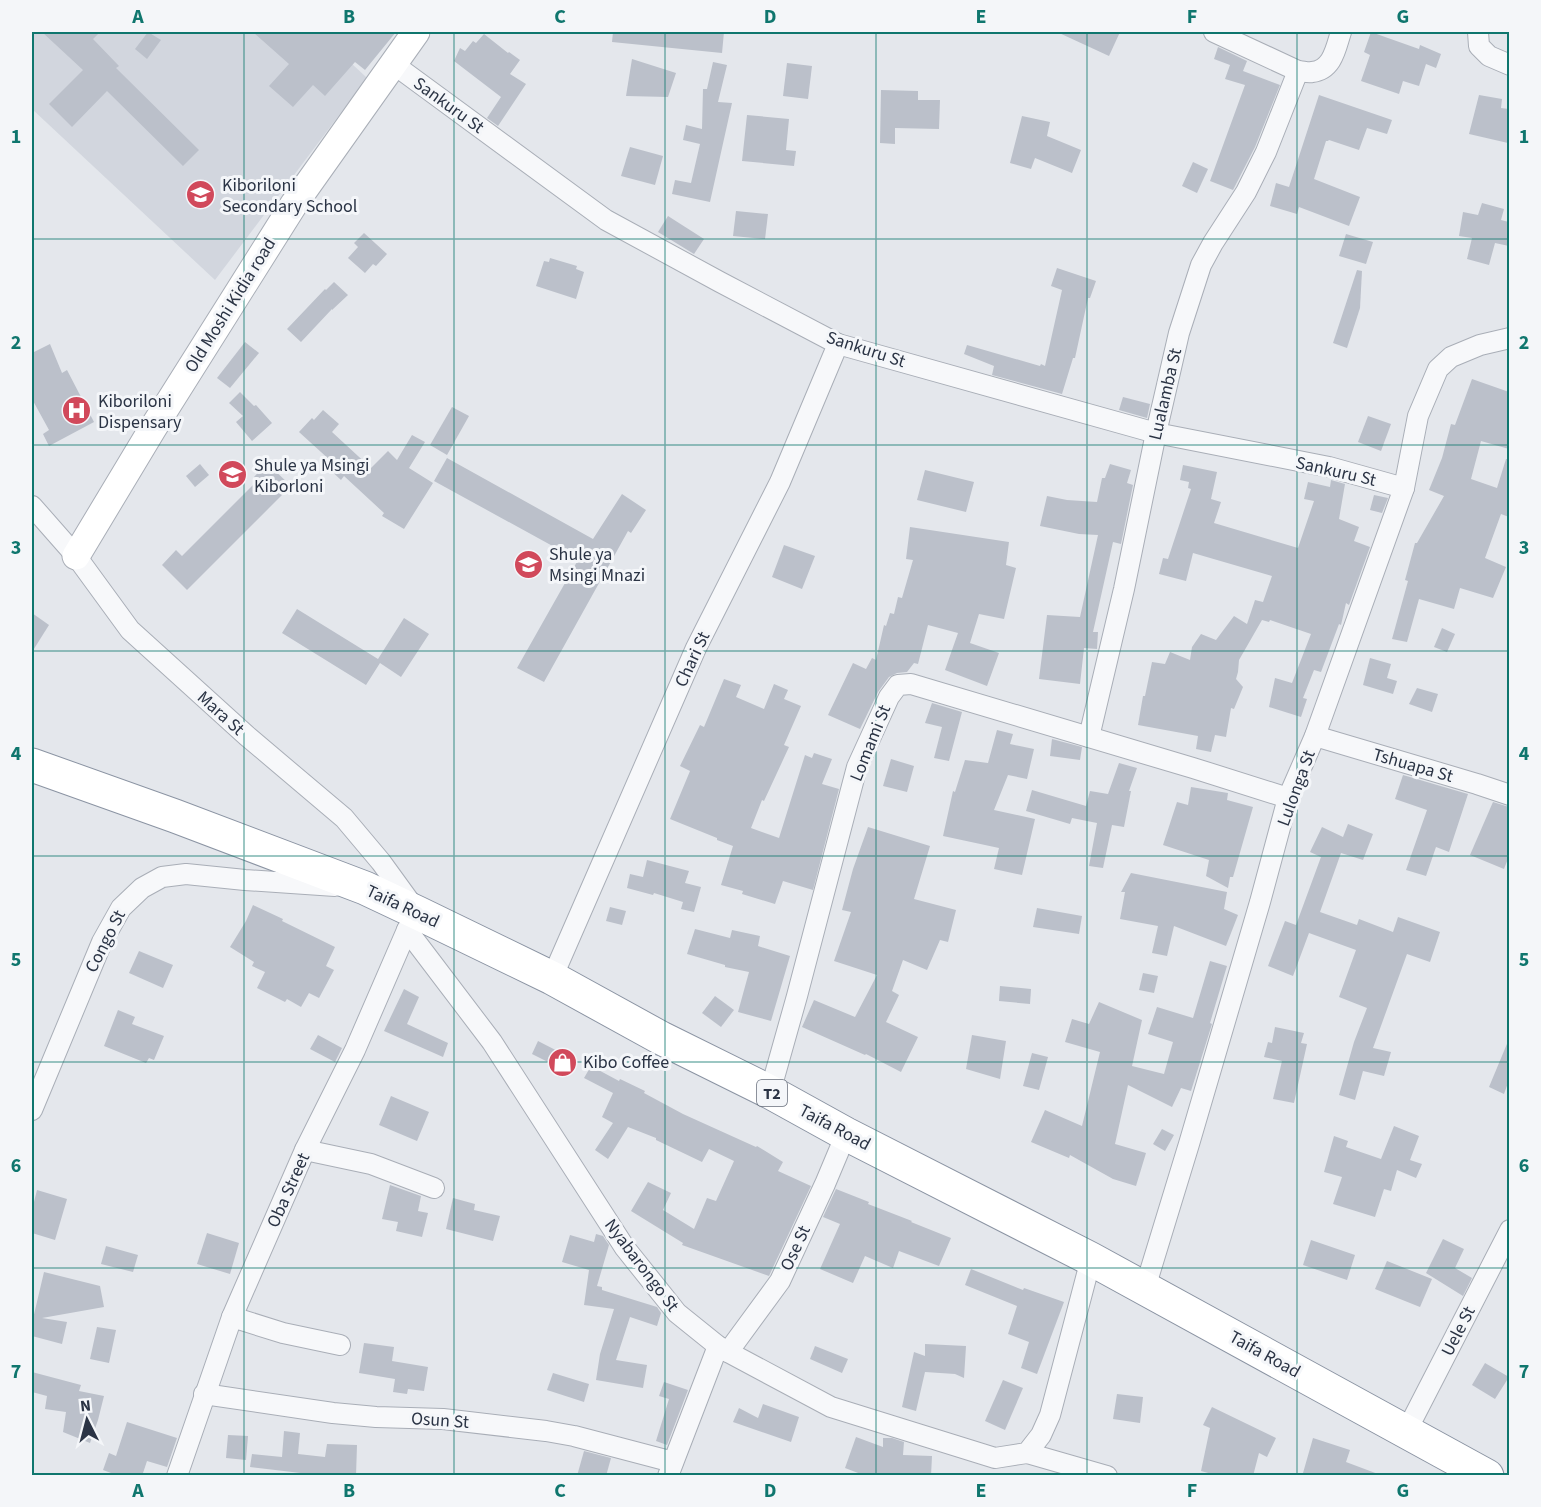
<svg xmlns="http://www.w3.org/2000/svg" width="1541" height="1507" font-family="'Source Sans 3',sans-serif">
<rect width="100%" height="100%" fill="#e4e7ec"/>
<polygon fill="#d2d6de" points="32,32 318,32 367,78 215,280 32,109"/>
<g fill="#bbc0ca">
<polygon points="42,32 100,32 93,39 119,66 116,68 199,150 183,166 107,91 72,127 49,104 83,70"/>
<polygon points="148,32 161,40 147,59 135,49"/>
<polygon points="253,32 396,32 365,70 355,62 325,96 313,85 293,107 269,86 289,64"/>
<polygon points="613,32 724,32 722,53 612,42"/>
<polygon points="1057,32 1120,32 1109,56"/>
<polygon points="1371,32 1419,49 1420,45 1441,54 1436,68 1426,64 1419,86 1403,81 1399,94 1361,81 1370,55 1364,52"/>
<polygon points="484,34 508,53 509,52 520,60 510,74 526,84 498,126 487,118 501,97 454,61 460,48 465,51 473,41 476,43"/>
<polygon points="1218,47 1247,61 1243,71 1280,85 1255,147 1233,190 1210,181 1245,85 1225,79 1230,65 1214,59"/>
<polygon points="632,59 676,73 668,97 626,96"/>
<polygon points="713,62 727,65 718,102 732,103 710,202 672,194 675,180 691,183 700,144 683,140 686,125 702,129 703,89 707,89"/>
<polygon points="787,63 812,66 808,99 783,96"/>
<polygon points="881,90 918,91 918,100 940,100 939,129 895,128 895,144 880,143"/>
<polygon points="1319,95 1392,120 1387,134 1367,128 1359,150 1329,140 1328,141 1326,141 1314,179 1360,197 1349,226 1299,207 1297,214 1270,206 1276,183 1289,187"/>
<polygon points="1479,95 1502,99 1501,108 1509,109 1509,136 1508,143 1469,134"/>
<polygon points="747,115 789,119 786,150 796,151 794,166 742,161"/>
<polygon points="1022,116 1050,122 1047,136 1081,150 1072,173 1035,158 1031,169 1010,163"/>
<polygon points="630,147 663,156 655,185 621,176"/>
<polygon points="1193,162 1208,169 1197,193 1182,186"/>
<polygon points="1482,203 1504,209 1501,220 1509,222 1509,246 1495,243 1489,265 1467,259 1472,238 1459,236 1463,212 1478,215"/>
<polygon points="736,211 768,214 765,239 733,236"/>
<polygon points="668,216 704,239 694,254 658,232"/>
<polygon points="364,233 387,254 376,266 373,264 365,273 348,258 358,247 354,243"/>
<polygon points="1346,234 1373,242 1366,264 1339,256"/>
<polygon points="550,258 577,266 576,269 584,272 576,299 536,286 544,261 549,262"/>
<polygon points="1057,268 1096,281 1090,298 1088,298 1075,358 1073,358 1062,394 992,375 994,366 964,354 967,345 1040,366 1041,364 1045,366 1062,290 1051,286"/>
<polygon points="1357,270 1362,271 1360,308 1347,348 1333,343"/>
<polygon points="334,282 348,295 332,310 332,309 301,342 287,329 325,289 326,290"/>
<polygon points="245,342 259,353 230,388 217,378"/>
<polygon points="50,344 62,373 67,370 94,422 49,446 43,434 49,430 32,399 32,353"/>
<polygon points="1472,379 1509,392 1509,449 1481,441 1471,479 1497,488 1506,459 1509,459 1509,517 1501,514 1485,558 1506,567 1493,598 1460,588 1454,609 1419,599 1407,642 1392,639 1408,581 1405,580 1415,543 1417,543 1444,496 1429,490 1442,458 1451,424 1455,425"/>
<polygon points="240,392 254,406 256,405 272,423 252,441 236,422 243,416 229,403"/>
<polygon points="1123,397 1150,404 1147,418 1119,410"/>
<polygon points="452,407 469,416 447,455 430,445"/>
<polygon points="323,410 339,424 332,432 371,468 388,451 397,460 412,435 425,442 409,468 433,483 404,529 382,516 384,513 344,476 341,480 327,467 332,462 299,432 312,418 314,420"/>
<polygon points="1368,416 1391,424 1381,451 1358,442"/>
<polygon points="447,458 593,539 622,494 646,510 631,533 628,531 544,682 517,668 578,560 434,481"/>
<polygon points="267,463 291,486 187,590 162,565 176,550 182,556 257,481 254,477"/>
<polygon points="200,464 209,475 195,487 186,476"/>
<polygon points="1110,464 1131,470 1127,483 1133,485 1121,544 1113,542 1093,632 1098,632 1097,649 1084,648 1080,684 1039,679 1047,615 1080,617 1098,535 1079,534 1040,526 1047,496 1067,500 1097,502 1102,478 1105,478"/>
<polygon points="1183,465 1217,472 1211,499 1221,502 1214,523 1298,548 1314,501 1304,499 1308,482 1330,487 1331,480 1345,484 1339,519 1359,527 1354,541 1370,547 1349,605 1346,603 1341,625 1339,624 1321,672 1314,670 1303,698 1307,699 1301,717 1269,707 1275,678 1292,683 1311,634 1270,620 1269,622 1262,620 1239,660 1238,672 1236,679 1243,687 1234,709 1231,708 1226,737 1215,735 1211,752 1196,749 1198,736 1138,725 1143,696 1145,696 1152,662 1165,664 1170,652 1190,660 1192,647 1201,634 1216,640 1234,616 1247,624 1255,600 1263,602 1272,576 1193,553 1186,581 1159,574 1163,558 1168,559 1191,489 1188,488 1189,482 1180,480"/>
<polygon points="925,470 974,482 966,512 917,500"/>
<polygon points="1374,495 1388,498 1382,513 1370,510"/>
<polygon points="910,527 1009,542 1006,565 1016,568 1004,619 979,614 970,643 999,653 987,686 945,670 958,633 928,625 918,664 914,663 907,672 897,673 889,677 878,692 860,729 828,715 853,663 866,669 872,658 876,660 884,625 886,626 890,613 894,614 898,597 902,598 913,560 906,559"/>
<polygon points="784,545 815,556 802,589 772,577"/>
<polygon points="297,609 378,659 404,618 429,634 401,677 380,663 366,685 282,633"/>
<polygon points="32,613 49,625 32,652"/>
<polygon points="1442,628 1455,634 1447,652 1434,647"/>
<polygon points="1370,658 1391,664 1387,678 1397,681 1393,694 1363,685"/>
<polygon points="724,679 741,685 736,697 764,709 774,684 788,690 784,699 801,706 784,745 789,747 764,801 762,800 751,828 779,838 805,755 812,758 814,753 832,759 822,784 839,789 813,890 783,881 775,904 742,894 743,891 721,885 733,846 717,840 717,838 670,819 690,771 680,766 700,725 704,727"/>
<polygon points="1417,688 1438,694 1432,712 1409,704"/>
<polygon points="932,703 962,712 949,761 934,758 942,727 925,723"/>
<polygon points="997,730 1013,734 1010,744 1034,749 1027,779 1008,775 994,810 1035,819 1022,875 994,869 999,848 943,836 953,791 955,792 965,760 988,763"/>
<polygon points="1052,739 1082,747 1080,760 1050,756"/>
<polygon points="891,759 914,766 907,792 883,786"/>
<polygon points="1119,763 1137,768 1129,791 1131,791 1124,827 1112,825 1103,868 1089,866 1097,823 1072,818 1070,824 1026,811 1032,790 1086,806 1090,791 1108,794"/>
<polygon points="1403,775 1468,794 1449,852 1436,847 1426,876 1406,870 1427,810 1395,799"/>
<polygon points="1191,787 1228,793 1227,800 1253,807 1233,877 1230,877 1228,888 1206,876 1209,860 1163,845 1177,802 1188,805"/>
<polygon points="1493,802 1509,807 1509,856 1504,869 1470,855"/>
<polygon points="1348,824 1373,834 1363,860 1341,853 1320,912 1357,925 1359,919 1393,932 1398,917 1440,932 1430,962 1407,954 1373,1048 1391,1052 1384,1076 1363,1071 1355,1100 1339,1095 1354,1042 1367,1008 1339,997 1356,950 1309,933 1293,976 1268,966 1285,921 1296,925 1321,857 1310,852 1322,827 1343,837"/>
<polygon points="868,827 930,846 914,899 956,910 948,942 940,940 927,970 903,960 892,991 899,995 886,1022 918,1037 901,1072 866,1054 865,1055 802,1027 814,1000 855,1017 877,975 834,961 851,912 842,910 853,869"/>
<polygon points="647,860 689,871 685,883 701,887 694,912 681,909 683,902 654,893 653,895 627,888 630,874 643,877"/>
<polygon points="1131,873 1227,892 1224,909 1238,915 1226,946 1174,926 1167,956 1152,953 1158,926 1120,919 1125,892 1121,892"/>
<polygon points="253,905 283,919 282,921 335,947 326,966 334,970 319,998 309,993 301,1007 287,999 285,1002 257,988 265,972 252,966 254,962 230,947 246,921"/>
<polygon points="610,907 626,911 622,925 606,921"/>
<polygon points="1037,908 1082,916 1079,934 1033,927"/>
<polygon points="695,929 730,938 732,930 760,936 758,946 790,956 771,1021 738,1012 749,972 725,967 725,965 687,954"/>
<polygon points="139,951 173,965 163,988 129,973"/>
<polygon points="1210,961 1227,966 1210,1023 1212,1024 1191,1091 1181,1088 1172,1107 1128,1085 1115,1144 1146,1153 1136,1186 1113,1179 1070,1155 1069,1158 1031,1142 1045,1110 1082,1126 1100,1052 1065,1042 1072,1019 1089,1024 1099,1002 1142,1020 1132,1066 1164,1074 1173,1042 1148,1034 1157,1007 1193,1018"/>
<polygon points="1143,973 1158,976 1154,993 1139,990"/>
<polygon points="1000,986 1031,989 1030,1004 999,1001"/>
<polygon points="404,989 419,997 407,1024 448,1043 443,1057 384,1031"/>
<polygon points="715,996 734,1010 721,1027 702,1013"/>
<polygon points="118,1010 135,1017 132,1024 164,1036 154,1060 149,1058 146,1063 104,1046"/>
<polygon points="1275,1027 1304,1033 1301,1043 1307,1044 1294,1103 1273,1099 1282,1061 1264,1057 1268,1042 1272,1043"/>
<polygon points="318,1035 342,1048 335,1062 310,1049"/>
<polygon points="972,1035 1006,1041 1000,1079 966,1069"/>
<polygon points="1509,1039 1509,1080 1504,1094 1489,1087"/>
<polygon points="538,1041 573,1059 566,1071 532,1054"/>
<polygon points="1032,1053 1048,1057 1039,1090 1023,1086"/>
<polygon points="591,1066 619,1081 620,1079 645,1091 644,1093 683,1114 756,1147 757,1146 783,1162 778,1171 811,1186 769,1276 682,1245 683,1243 631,1211 648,1182 671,1193 663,1210 694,1229 707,1198 716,1201 734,1161 709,1149 702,1162 656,1140 656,1138 628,1127 608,1159 595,1150 613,1123 602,1117 613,1093 584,1078"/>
<polygon points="391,1096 429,1112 417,1141 379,1125"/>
<polygon points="1394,1126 1419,1136 1410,1160 1422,1164 1416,1178 1397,1170 1391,1191 1384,1189 1375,1217 1333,1204 1342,1177 1324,1172 1334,1136 1348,1141 1346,1147 1381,1159"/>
<polygon points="1162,1129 1174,1135 1165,1151 1153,1144"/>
<polygon points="390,1185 421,1196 418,1211 428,1213 422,1237 396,1231 398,1222 382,1219"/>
<polygon points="836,1189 869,1202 868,1204 912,1221 911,1222 951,1238 939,1266 899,1251 893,1268 865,1256 853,1283 820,1269 840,1224 823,1217"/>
<polygon points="37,1190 67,1199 55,1240 32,1233 32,1210"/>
<polygon points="453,1198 475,1204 474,1210 500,1216 493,1241 446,1229"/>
<polygon points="207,1233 239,1243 230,1274 197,1264"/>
<polygon points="596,1234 603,1236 609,1245 597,1286 602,1287 602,1290 657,1307 661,1313 657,1326 630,1317 616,1360 647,1365 643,1388 596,1380 600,1354 614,1309 584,1305 589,1270 562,1262 570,1235 594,1242"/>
<polygon points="1443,1239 1464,1249 1455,1268 1472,1278 1463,1296 1426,1273"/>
<polygon points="1311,1240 1355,1255 1347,1280 1303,1265"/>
<polygon points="106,1246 138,1255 133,1272 101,1264"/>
<polygon points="1387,1261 1432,1279 1420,1307 1375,1289"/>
<polygon points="971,1269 1023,1290 1024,1288 1064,1302 1037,1374 1021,1368 1029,1342 1008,1334 1017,1306 965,1285"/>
<polygon points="44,1272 100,1286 104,1307 42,1318 67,1322 62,1344 32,1336 32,1323"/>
<polygon points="97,1327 116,1330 109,1363 90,1359"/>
<polygon points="364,1343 394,1347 392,1361 428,1367 424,1391 408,1389 407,1394 393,1392 395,1379 359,1373"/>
<polygon points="925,1344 966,1346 964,1378 955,1374 925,1372 916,1411 902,1407 914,1352 925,1356"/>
<polygon points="815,1346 848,1359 842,1373 810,1359"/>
<polygon points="1485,1363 1509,1377 1495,1399 1472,1385"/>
<polygon points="32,1372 81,1385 79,1391 104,1396 98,1420 90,1443 63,1432 66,1412 45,1409 47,1396 32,1392"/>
<polygon points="553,1373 589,1384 584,1402 547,1390"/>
<polygon points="1003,1380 1023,1388 1005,1430 985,1421"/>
<polygon points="664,1382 688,1390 667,1445 656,1441 669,1399 659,1396"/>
<polygon points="1117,1394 1143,1397 1140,1423 1113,1419"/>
<polygon points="763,1404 799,1417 791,1442 733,1422 739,1408 758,1418"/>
<polygon points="1212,1407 1276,1438 1267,1457 1259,1453 1253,1476 1219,1476 1201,1471 1210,1428 1203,1425"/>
<polygon points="127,1422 177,1438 167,1467 147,1461 142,1476 119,1476 103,1470 109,1453 116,1456"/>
<polygon points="284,1431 300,1433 298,1454 325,1457 327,1444 357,1445 356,1476 326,1476 250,1467 252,1454 282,1457"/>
<polygon points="228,1435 248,1436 246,1460 226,1458"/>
<polygon points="856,1437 883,1447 883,1438 892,1438 904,1442 903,1455 932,1456 931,1476 866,1476 845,1468"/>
<polygon points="1313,1438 1350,1450 1346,1462 1378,1474 1377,1476 1312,1476 1303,1473"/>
<polygon points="584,1451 611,1458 606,1476 577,1476"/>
</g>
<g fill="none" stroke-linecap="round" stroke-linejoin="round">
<defs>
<g id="street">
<path d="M1214,32L1298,71C1302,71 1308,73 1312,72C1333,70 1336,47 1341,32"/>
<polyline points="1478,32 1479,46 1489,56 1510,65"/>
<polyline points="392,63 606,220 720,282 838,344 1156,433 1329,467 1404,488"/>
<polyline points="32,506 76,556 130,630 247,736 344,818 381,862 418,913 407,930 355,1050 305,1150 232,1317 177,1476"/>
<polyline points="1315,736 1477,784 1510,795"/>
<polyline points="1089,737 1124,589 1156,433 1179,333 1201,265 1213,243 1246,192 1266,152 1298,71"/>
<polyline points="407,930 492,1042 625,1248 677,1313 718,1346 728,1352 831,1407 995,1458 1027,1453 1041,1435 1050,1415 1091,1259"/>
<polyline points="552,978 696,648 780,482 838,344"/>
<polyline points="770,1092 797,996 857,767 889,697 898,685 911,684 1193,768 1288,798"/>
<polyline points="32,1110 102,942 121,908 142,888 162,877 186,874 245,880 335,886"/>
<polyline points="305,1150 371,1164 434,1188"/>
<polyline points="1145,1288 1189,1144 1260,902 1288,798 1315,736 1404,488 1418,416 1438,369 1451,357 1480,345 1510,338"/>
<polyline points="232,1317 283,1333 340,1345"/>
<polyline points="728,1352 780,1281 825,1184 846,1134"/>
<polyline points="204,1394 333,1413 376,1417 443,1419 546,1431 574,1436 673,1462"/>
<polyline points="1406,1432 1510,1230"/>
<polyline points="1027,1453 1107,1476"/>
<polyline points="668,1476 718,1346"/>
</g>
<polyline id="secondary" points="76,556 153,428 294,204 416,32"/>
<polyline id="highway" points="32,765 175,816 365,888 418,913 552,978 661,1038 770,1092 846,1134 1091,1259 1487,1476"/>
</defs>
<use href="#street" stroke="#a9aeb7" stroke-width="22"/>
<use href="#secondary" stroke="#a9aeb7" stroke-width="29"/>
<use href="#highway" stroke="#8b94a3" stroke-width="35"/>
<use href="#street" stroke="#f7f8fa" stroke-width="20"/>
<use href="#secondary" stroke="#fff" stroke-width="27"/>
<use href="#highway" stroke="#fff" stroke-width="33"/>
</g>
<path fill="none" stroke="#0f766e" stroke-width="1.5" stroke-opacity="0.55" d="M244,32V1476M454,32V1476M665,32V1476M876,32V1476M1087,32V1476M1297,32V1476M32,239H1510M32,445H1510M32,651H1510M32,856H1510M32,1062H1510M32,1268H1510"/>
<defs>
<symbol id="school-disc" viewBox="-11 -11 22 22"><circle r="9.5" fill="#d1495b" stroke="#f4f6f9"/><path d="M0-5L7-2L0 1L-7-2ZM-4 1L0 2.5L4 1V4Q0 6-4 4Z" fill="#fff"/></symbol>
<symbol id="hospital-disc" viewBox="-11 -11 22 22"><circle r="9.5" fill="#d1495b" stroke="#f4f6f9"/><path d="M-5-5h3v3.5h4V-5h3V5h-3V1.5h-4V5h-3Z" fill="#fff"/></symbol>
<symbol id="shop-disc" viewBox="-11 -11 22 22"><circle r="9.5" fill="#d1495b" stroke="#f4f6f9"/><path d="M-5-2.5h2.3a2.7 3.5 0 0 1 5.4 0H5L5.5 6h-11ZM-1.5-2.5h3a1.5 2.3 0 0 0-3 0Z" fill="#fff"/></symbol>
</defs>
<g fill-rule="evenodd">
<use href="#school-disc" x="184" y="178" width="33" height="33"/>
<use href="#hospital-disc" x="60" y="394" width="33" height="33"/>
<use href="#school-disc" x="216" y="458" width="33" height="33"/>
<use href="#school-disc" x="512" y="548" width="33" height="33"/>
<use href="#shop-disc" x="546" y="1046" width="33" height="33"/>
</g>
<g text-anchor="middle" stroke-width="6" stroke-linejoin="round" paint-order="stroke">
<rect fill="#f4f6f9" stroke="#676e7b" stroke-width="1.5" x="757" y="1080" width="30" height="26" rx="4.5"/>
<g font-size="16" font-weight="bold" fill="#2b3445">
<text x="772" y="1099">T2</text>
</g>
<g font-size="18" fill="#2b3445" stroke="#f4f6f9">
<text transform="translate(449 105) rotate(36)" y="6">Sankuru St</text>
<text transform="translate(230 305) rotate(-58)" y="6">Old Moshi Kidia road</text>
<text transform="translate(866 349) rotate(18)" y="6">Sankuru St</text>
<text transform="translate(1165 394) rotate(-77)" y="6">Lualamba St</text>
<text transform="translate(1336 471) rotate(13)" y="6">Sankuru St</text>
<text transform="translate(692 659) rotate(-65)" y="6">Chari St</text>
<text transform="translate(221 713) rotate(42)" y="6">Mara St</text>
<text transform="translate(870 743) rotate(-68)" y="6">Lomami St</text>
<text transform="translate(1413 765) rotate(16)" y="6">Tshuapa St</text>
<text transform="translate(1296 788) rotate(-70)" y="6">Lulonga St</text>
<text transform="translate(403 906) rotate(25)" y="6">Taifa Road</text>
<text transform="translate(105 941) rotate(-63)" y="6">Congo St</text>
<text transform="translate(835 1127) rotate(28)" y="6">Taifa Road</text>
<text transform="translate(288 1190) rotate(-66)" y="6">Oba Street</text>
<text transform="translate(795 1248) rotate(-65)" y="6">Ose St</text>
<text transform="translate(642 1265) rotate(53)" y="6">Nyabarongo St</text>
<text transform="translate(1458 1331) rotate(-63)" y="6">Uele St</text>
<text transform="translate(1265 1354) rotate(29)" y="6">Taifa Road</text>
<text transform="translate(440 1420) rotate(4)" y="6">Osun St</text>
</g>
<g font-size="18" fill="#2b3445" stroke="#f4f6f9" text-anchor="start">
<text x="222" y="191">Kiboriloni<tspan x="222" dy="21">Secondary School</tspan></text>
<text x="98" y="407">Kiboriloni<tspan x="98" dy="21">Dispensary</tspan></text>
<text x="254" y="471">Shule ya Msingi<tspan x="254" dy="21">Kiborloni</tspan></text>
<text x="549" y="560">Shule ya<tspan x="549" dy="21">Msingi Mnazi</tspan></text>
<text x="583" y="1068">Kibo Coffee</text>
</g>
</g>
<rect width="1541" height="1507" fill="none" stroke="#f4f6f9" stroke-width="66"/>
<g transform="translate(87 1420) rotate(354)" stroke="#f4f6f9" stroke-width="4.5" paint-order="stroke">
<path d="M0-4.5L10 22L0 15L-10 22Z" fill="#2b3445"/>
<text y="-9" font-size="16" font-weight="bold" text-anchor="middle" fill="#2b3445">N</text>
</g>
<rect x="33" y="33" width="1475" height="1441" fill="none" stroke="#0f766e" stroke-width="2"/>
<g font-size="20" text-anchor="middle" font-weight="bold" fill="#0f766e">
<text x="138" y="23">A</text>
<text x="349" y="23">B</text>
<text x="560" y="23">C</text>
<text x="770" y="23">D</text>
<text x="981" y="23">E</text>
<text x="1192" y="23">F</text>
<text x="1403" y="23">G</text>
<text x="16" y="143">1</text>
<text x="1524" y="143">1</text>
<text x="16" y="349">2</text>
<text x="1524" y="349">2</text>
<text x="16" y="554">3</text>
<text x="1524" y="554">3</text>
<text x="16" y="760">4</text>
<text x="1524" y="760">4</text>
<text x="16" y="966">5</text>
<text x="1524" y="966">5</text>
<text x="16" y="1172">6</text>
<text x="1524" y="1172">6</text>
<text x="16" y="1378">7</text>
<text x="1524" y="1378">7</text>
<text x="138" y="1497">A</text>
<text x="349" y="1497">B</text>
<text x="560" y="1497">C</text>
<text x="770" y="1497">D</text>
<text x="981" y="1497">E</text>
<text x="1192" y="1497">F</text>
<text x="1403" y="1497">G</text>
</g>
</svg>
